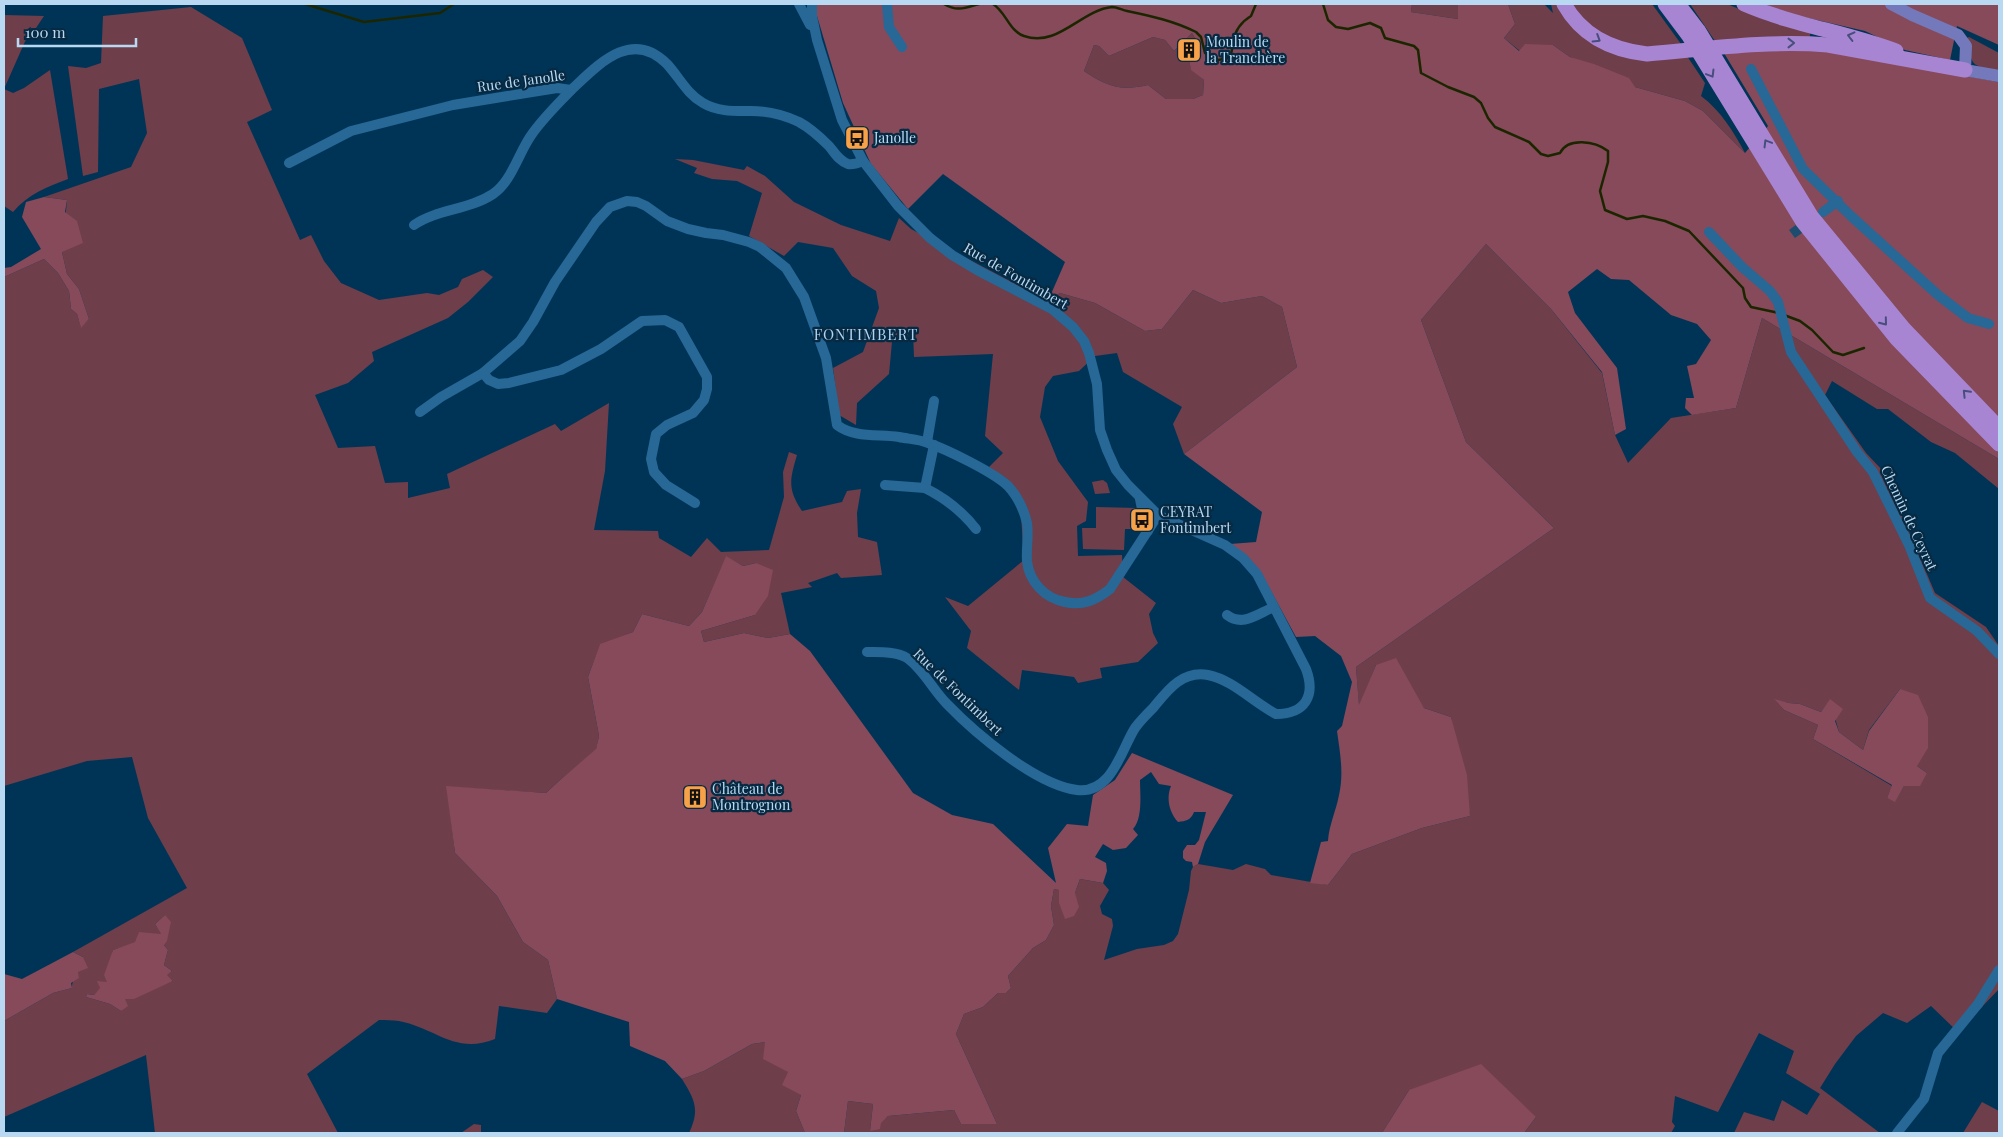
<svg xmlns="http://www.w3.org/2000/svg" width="2003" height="1137" font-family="'Playfair Display',serif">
<rect width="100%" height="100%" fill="#003456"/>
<g fill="#6f3e4b" fill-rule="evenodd">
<polygon points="1412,4 1458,4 1458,19 1411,12"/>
<path d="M1508,4H1544L1553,13L1551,4H1559L1585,36L1687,56L1705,83L1701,96C1721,111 1733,131 1745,153L1703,111L1685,101L1635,87L1570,57L1553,45L1520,51L1504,38L1515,24Z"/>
<path d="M1570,4H1652L1681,44C1664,46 1647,49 1630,47C1605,44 1585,21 1570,4Z"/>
<polygon points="1690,4 1727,4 1768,21 1811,31 1809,39 1715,41"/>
<path d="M191,7L242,38L272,110L247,122L300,240L311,235L324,261L341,283L379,300L427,293L439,295L458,287L462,279L483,270L493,277L468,302L448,318L372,352L374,361L348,383L315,395L338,448L375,446L385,483L408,482V498L450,488L447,474L555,424L561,431L609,403L605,471L594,530L658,531L659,538L691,557L707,538L721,552L769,550L784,497L783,472L789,452L797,455C790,479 787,489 802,511L842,502L847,491L861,489L857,513L858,537L877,542L882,575L841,578L837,573L808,583L812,587L781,593L790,634L768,638L744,633L704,642L701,631L755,615L756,563L743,566L726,557L702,612L689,626L642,614L633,632L600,645L588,677L599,736L596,750L560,780L546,793L447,787L455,853L497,896L523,942L548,960L557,999L547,1013L499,1006L495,1039C455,1055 436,1028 399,1021C393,1020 386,1020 379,1020L307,1074L338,1133H155L146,1055L4,1117V1021L53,993L72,988C71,983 80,965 83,957L73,952L187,888L148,818L132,757L87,761L4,786V277L44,259L58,273L69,291L71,309L77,314L81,327L89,319L79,289L67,274L62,252L67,200L44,197L131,167L147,133L139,79L99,89L98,172L83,176L68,66L86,68L101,63L103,16ZM165,915L164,945L168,950L164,965L172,971L166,975L173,981L125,999L121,1011L110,1004L86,997L87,994L94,995L107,982L113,950L162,935L155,924Z"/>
<path d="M4,15L44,16L36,28H31L4,89L13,93L24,88L50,70L68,179C47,187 28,194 13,212L4,206Z"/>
<path d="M1192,33L1201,49L1189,60L1191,69L1204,80L1203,95L1193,99H1166L1148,85C1120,91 1108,87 1084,71L1094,45L1099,46L1109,56L1153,37L1165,40L1174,51Z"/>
<path d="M1969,37L1999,53V71C1970,65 1972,67 1967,38Z"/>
<polygon points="675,159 693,160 744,170 747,166 765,176 794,202 841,225 890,241 899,218 911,229 1048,301 1060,293 1095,303 1145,331 1162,329 1193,290 1221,303 1262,296 1282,307 1297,367 1184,454 1173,424 1182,407 1123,372 1117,353 1095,356 1079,371 1053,376 1045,387 1040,417 1058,461 1088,502 1086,521 1077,526 1078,556 1122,555 1123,577 1156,603 1149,614 1153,633 1158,643 1138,662 1100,668 1102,678 1078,683 1074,677 1022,670 1019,690 967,648 971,631 945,597 968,606 1024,560 1020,500 988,468 1003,453 985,436 993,354 914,357 913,332 892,342 889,374 857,403 856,425 839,415 833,368 863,352 879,308 876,291 852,276 833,248 798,242 784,256 749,236 762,193 737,181 712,179 694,173 697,168"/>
<path d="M1486,244L1551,309L1602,373L1615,435L1628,463L1671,418L1736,408L1762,318L1999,459V489L1955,453L1931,442L1888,409H1877L1832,381L1825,395L1866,453L1883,471L1935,593L1986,627L1999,646V989L1958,1032L1931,1006L1907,1023L1883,1013L1856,1036L1835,1064L1820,1088L1880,1133H1734L1744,1112L1774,1121L1782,1100L1807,1115L1820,1094L1786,1073L1794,1051L1759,1033L1718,1112L1675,1096L1672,1122L1675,1126L1671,1133H1524L1536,1117L1409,1090L1382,1133H844L848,1101L873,1104L870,1131L888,1116L954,1110L961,1124H997L956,1034L964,1014L983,1007L998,993H1006L1011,988L1008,976L1033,948L1046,940L1054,925L1051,906L1054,889L1060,890L1059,903L1075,893L1080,879L1103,883L1109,890L1100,906L1102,914L1112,919L1113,926L1104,960L1137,949L1164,945L1173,941L1178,934L1189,890L1191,871L1193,867L1198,864L1233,870L1246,864L1265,869L1271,875L1328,885L1352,854L1422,828L1470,816L1451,717L1424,708L1376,665L1359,707L1356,667L1554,528L1466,442L1421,320ZM1900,689L1917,766L1927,773L1904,786L1895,801L1887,798L1892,786L1813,739L1818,725L1784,710L1775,700L1789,703L1800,704L1821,712L1830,700L1839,732L1863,750L1869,730Z"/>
<polygon points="1103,480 1107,483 1110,493 1095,494 1092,482"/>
<polygon points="1096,507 1138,508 1138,529 1125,529 1124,550 1083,549 1082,528 1096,528"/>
<path d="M765,1042L788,1072L801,1095L796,1111L805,1133H689C700,1110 695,1100 682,1079L704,1071L752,1044Z"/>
<polygon points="1982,1102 1999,1111 1999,1133 1963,1133"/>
<polygon points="474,1124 481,1125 481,1133 461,1133"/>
</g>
<g fill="#864a5a" fill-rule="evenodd">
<path d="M817,4H1412L1411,12L1458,19V4H1508L1515,24L1504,38L1519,51L1525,44L1553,45L1570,57L1594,64L1629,78L1635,87L1685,101L1703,111L1745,153L1768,126L1724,53L1783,47L1830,51L1999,82V459L1762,318L1736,408L1692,415L1685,408L1686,398H1694L1687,366L1696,364L1711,340L1697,324L1671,315L1629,280L1611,279L1597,269L1568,292L1575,313L1617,368L1626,429L1615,435L1602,372L1551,309L1486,244L1421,320L1466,442L1554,528L1356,667L1359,705L1376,665L1396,658L1424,708L1451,717L1467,775L1470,816L1422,828L1352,854L1328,885L1310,883L1321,842L1328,841C1329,825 1336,811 1339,795C1344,774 1340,752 1337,731L1342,726L1352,682L1341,656L1315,636L1296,637L1260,571L1230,544L1256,542L1262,512L1184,454L1297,367L1282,307L1262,296L1221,303L1193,290L1162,329L1145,331L1095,303L1060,293L1048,301L1065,262L943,174L908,209L871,164L843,103L817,16ZM1192,33L1201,49L1189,60L1191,70L1204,80L1203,95L1193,99H1166L1148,85C1120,91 1108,87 1084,71L1094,45L1099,46L1109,56L1153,37L1165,40L1174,51Z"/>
<polygon points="1764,4 1999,4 1999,45 1957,26 1950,60 1905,50 1865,31 1786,13"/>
<polygon points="44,197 67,200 65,212 77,221 83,243 62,252 67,274 79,289 89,319 81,328 77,314 71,309 69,291 58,273 44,259 4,277 4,268 11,267 41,249 22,217 26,202"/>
<path d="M726,556L743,566L756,563L773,570L768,596L755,615L701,631L704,642L744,633L768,638L790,634L810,651L913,793L952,815L993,824L1056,883L1048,848L1067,824L1088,826L1093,795L1115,780L1132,753L1233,795L1205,842L1198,864L1193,867L1192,862L1186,861L1183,858V851L1187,845H1195L1199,840L1206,812H1194C1191,820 1186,821 1178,822C1169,812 1166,798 1171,786L1159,784L1151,772L1140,780C1140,794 1143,818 1133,829L1138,835L1126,848L1113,850L1103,844L1095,857L1106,863L1107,871L1103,883L1080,879L1075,893L1079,907L1074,916L1065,919L1059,903V890L1054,889L1051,906L1054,925L1046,940L1033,948L1008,976L1011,988L1006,993H998L983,1007L964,1014L956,1034L997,1124H961L954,1110L888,1116L881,1123L880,1129L870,1131L873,1104L848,1101L844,1133H805L796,1111L801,1095L782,1085L788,1072L763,1059L765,1042L752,1044L704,1071L682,1079L665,1061L630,1046L629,1022L557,999L548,960L523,942L497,896L455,853L446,786L546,793L560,780L596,749L599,736L588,677L600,644L633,632L642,614L689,626L702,612Z"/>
<polygon points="1900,689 1918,695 1928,717 1928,748 1917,766 1927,773 1920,786 1904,786 1895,802 1887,798 1892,785 1813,739 1818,725 1784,710 1774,699 1789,703 1800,704 1821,712 1830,699 1843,709 1835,721 1839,732 1863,750 1869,731"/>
<polygon points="165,915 171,922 167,941 164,945 168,950 164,965 172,971 167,975 173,981 134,999 125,999 128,1006 121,1011 110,1004 86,997 87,994 94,995 100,988 97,981 107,982 104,975 113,950 135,942 139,932 161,934 155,924"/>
<polygon points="73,952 83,957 88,968 78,972 79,978 71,983 72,988 53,993 4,1021 4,974 22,979"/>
<polygon points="1481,1064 1536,1117 1524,1133 1382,1133 1409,1090"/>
</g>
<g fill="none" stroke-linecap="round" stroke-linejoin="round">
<g stroke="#1b2600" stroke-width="2.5">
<polyline points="305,4 364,22 440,13 454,4"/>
<path d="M944,4C957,12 965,8 979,4"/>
<path d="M993,4C1006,12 1009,31 1024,36C1058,48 1081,10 1112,7C1117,7 1122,10 1127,11C1151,16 1174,21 1196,32L1201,37L1205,53L1218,60L1229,58C1233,51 1232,49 1233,42C1235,30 1241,22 1251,16L1256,4"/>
<path d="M1323,4L1328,20L1336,27L1348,29L1370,23L1381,28L1385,38L1414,46L1418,50L1421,73L1448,87L1474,97L1481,103L1488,118L1495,127L1529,142L1541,154L1548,156L1560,153C1568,137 1595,141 1608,151V162L1600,191L1605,210L1627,219L1643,216L1665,221L1689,231L1743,288L1745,298L1751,307L1779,313"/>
<polyline points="1784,315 1800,321 1812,330 1833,352 1843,355 1864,348"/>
</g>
<polyline stroke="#1c4d6e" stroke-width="10" stroke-dasharray="10 5" stroke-linecap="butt" points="1792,234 1810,221"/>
<g stroke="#276897" stroke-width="10">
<polyline points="799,4 810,25"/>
<path d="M812,4V16L817,40L842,120L863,161L898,206L930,238L952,255L977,270L1052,309L1073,327L1084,341L1089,353L1097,384L1100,430L1107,450L1116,470L1128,485L1158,515L1225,545L1243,558L1257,574L1306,669C1316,696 1305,714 1276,714C1253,702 1233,680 1208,675C1182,670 1167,691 1153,708C1147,714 1140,721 1135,728C1121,750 1112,794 1077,790C1036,785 975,733 947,704C933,690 923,669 907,658C897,651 878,652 867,652"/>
<polyline points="887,4 889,27 902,47"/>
<polyline points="1751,69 1803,169 1851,216 1938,295 1968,318 1989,324"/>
<path d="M289,163L351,131L453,105L557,88L571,90C598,65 631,28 667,64C679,77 687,94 703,103C718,112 735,111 751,111C768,111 784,115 799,122C810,128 820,137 829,146C835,153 839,161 848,164C854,165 858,163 863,161"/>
<polyline points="1823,212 1838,201"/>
<path d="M414,225C437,209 469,210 493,194C511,182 518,155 530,137C541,120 557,105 571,90"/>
<polyline points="1709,232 1742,267 1770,291 1778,302 1791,352 1857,452 1873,472 1909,545 1930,598 1977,631 1999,654"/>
<polyline points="483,373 489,380 498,384 509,383 561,370 601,349 642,321 665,320 679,327 707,377 707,389 704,400 693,413 667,425 656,434 651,459 654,472 666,485 695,503"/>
<path d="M420,412L441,397L483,373L520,341L533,322L555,282L596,222L610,207L627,201L637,202L646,206L667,221L688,229L706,233L723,235L749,242L760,247L786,268L804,297L826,358L837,425C854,438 878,434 899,437C908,439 919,439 928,443C948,450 993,472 1008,486C1017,496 1024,510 1027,523C1029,535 1026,548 1027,561C1029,581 1044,598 1065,602C1083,606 1096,600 1110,589L1158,515"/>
<polyline points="927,442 934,401"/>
<polyline points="885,485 925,488 934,445"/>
<path d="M925,488C945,498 962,511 976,529"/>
<polyline points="1140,499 1144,519 1148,531"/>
<path d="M1227,615C1243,627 1257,614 1274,607"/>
<polyline points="1897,1133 1924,1099 1938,1053 1978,1004 1999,970"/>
</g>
<polyline stroke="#7479bb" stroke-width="12" points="1891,4 1912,15 1958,35 1966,46 1965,70 1999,76"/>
<g stroke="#a885d3" stroke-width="15">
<path d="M1564,4C1582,36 1611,50 1647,54C1707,49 1767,40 1828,45L1965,70"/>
<polyline points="1665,4 1689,36 1803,222 1897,339 1999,444"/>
<polyline points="1678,4 1698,30 1811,216 1904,329 1999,428"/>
<path d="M1744,4C1792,25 1846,32 1896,51"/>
</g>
</g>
<defs><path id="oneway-chevron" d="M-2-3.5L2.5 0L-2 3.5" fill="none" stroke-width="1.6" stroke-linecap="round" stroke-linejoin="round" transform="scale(1.25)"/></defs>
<g stroke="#474e7c">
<use href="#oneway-chevron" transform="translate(1851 36) rotate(-166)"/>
<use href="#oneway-chevron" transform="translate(1597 39) rotate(32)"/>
<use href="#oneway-chevron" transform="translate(1791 43)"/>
<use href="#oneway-chevron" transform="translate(1711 74) rotate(59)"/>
<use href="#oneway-chevron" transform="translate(1767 143) rotate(-121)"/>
<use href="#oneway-chevron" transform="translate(1884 322) rotate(51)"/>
<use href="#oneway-chevron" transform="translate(1966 393) rotate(-134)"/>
</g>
<defs>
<symbol id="building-square" viewBox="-11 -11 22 22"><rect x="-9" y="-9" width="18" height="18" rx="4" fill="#f7a248" stroke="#072a42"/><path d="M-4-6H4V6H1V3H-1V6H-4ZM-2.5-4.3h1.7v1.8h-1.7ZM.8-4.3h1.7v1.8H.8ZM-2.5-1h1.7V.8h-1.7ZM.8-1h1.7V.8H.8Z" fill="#111"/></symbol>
<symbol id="bus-square" viewBox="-11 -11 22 22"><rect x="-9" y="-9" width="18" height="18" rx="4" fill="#f7a248" stroke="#072a42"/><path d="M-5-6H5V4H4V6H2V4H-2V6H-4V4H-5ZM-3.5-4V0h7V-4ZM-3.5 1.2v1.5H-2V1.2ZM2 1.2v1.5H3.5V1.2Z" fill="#111"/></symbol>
</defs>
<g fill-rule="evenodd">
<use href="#building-square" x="1175" y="36" width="28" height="28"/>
<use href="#bus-square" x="843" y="124" width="28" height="28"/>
<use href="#bus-square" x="1128" y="506" width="28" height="28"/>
<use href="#building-square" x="681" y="783" width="28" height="28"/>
</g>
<g text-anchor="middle" stroke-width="4.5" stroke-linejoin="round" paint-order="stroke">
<g font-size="14" fill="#b9d9f3" stroke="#072a42" text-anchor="start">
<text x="1206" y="47">Moulin de<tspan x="1206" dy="16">la Tranchère</tspan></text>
<text x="874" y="143">Janolle</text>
<text x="1160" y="517">CEYRAT<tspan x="1160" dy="16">Fontimbert</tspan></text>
<text x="712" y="794">Château de<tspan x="712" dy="16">Montrognon</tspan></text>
</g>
<g font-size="14" fill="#b9d9f3" stroke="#072a42">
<text transform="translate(521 81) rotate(-8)" y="5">Rue de Janolle</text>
<text transform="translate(1016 276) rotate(30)" y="5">Rue de Fontimbert</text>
<text transform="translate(1909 518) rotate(65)" y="5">Chemin de Ceyrat</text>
<text transform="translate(958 692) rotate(44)" y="5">Rue de Fontimbert</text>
</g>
<g font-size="15" letter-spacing="1" fill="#afd5f5" stroke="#072a42">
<text x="866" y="340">FONTIMBERT</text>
</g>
</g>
<rect width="2003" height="1137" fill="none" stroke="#b9d9f3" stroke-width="10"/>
<path d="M18 38v8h118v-8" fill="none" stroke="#b9d9f3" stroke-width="2.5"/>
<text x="25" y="38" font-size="15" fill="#b9d9f3" stroke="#072a42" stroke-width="4" paint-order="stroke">100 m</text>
</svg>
